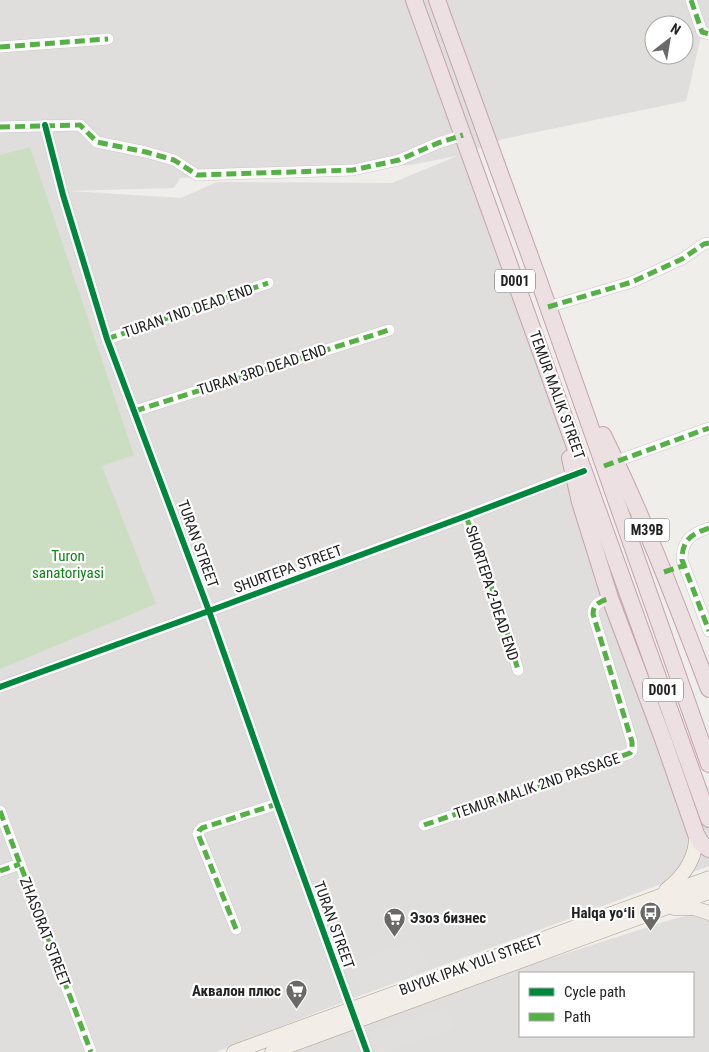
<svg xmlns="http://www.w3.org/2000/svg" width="709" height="1052" font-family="'Roboto Condensed',sans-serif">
<rect width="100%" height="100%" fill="#f0eeeb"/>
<g fill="#dfdedc" fill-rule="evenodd">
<path d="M0,0H709V34L702,32L686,101L503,139L469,152L709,819V866L515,939L359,996L216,1052H0ZM654,25H684V55H654ZM457,156L392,183L217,182L181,198L69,191L174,188L180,178L410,165Z"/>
<path d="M698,913L709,915V1052H272L356,1021L673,919ZM520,973H693V1036H520Z"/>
</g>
<polygon fill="#cbdec1" points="30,147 134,455 102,466 156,604 0,669 0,155"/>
<g fill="#e0dfde">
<polygon points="417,940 428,968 360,993 350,964"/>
<polygon points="447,1007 454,1028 384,1052 378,1052 371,1033"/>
</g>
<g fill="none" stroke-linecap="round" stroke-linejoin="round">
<defs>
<g id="minor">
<polyline points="691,0 702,32 709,34"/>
<polyline points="0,47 108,39"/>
<polyline points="45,125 63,195 107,339 209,611 277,804 367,1052"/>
<polyline points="0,127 80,125 97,142 146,152 174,160 197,175 353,170 399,160 438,143 463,135"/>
<polyline points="548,307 632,282 682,259 704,244 709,243"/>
<polyline points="107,339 268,283"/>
<polyline points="135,411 389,330"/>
<polyline points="611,463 709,428"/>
<polyline points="466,516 504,622 518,670"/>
<path d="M709,528C691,534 682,540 682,560L709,631"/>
<polyline points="0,687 209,611 466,516 580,472"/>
<polyline points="0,811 91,1052"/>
<path d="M424,825L574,774L630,753L632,750V742L593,614C593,603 602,601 610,598"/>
<polyline points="0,871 20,864"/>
<polyline points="236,929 198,834 199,831 202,828 277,804"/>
</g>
<g id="major">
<path d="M666,890C684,876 697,858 696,834"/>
<polyline points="674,908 694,908 709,913"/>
<polyline points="234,1052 709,878"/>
<polyline points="272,1052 709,892"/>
</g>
<g id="highway">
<polyline points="414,0 709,819"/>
<polyline points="437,0 539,281 709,764"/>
<path d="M603,435C644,518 676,603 709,689"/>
<polyline points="570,458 580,502 610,598 663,739 696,834 701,843 709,849"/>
</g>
</defs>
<use href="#minor" stroke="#c9c8c7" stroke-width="12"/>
<use href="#major" stroke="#a79c86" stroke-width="15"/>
<use href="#highway" stroke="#c5a2ac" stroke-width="18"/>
<use href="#minor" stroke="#fdfcfc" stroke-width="11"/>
<use href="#major" stroke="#f3ede7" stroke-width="14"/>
<use href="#highway" stroke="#ece0e2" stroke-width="16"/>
<g stroke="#55b145" stroke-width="5" stroke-dasharray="10 5" stroke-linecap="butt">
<polyline points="691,0 702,32 709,34"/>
<polyline points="0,47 108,39"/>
<polyline points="0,127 80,125 97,142 146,152 174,160 197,175 353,170 399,160 438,143 463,135"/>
<polyline points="548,307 632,282 682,259 704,244 709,243"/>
<polyline points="107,339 268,283"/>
<polyline points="135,411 389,330"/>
<polyline points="604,466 709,428"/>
<polyline points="466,516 504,622 518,670"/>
<path d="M709,528C691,534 682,540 682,560L709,631"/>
<polyline points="664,572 683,566"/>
<polyline points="0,811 91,1052"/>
<path d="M424,825L574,774L630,753L632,750V742L593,614C593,603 602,601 610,598"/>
<polyline points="0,871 20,864"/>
<polyline points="236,929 198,834 199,831 202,828 277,804"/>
</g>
<defs>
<g id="cycleway">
<polyline points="45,125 63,195 107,339 209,611 277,804 367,1052"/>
<polyline points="0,687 209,611 466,516 584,471"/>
</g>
</defs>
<use href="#cycleway" stroke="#fff" stroke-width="9"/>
<use href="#cycleway" stroke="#00873e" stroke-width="6"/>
</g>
<defs>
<symbol id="bus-pin" viewBox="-11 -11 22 30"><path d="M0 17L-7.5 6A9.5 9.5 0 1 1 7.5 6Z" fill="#6a6968" stroke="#fff"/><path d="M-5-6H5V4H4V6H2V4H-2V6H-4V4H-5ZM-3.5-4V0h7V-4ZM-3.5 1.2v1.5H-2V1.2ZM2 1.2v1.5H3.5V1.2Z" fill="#fff"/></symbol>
<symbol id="supermarket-pin" viewBox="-11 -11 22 30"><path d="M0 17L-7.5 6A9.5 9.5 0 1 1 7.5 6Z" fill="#6a6968" stroke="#fff"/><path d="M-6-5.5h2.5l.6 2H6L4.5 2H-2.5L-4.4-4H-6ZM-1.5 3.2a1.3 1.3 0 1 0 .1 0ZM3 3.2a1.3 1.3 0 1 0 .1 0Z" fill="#fff"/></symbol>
</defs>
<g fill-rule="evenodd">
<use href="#bus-pin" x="638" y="900" width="25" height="34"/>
<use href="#supermarket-pin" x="382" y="906" width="25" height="34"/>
<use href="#supermarket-pin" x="284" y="978" width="25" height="34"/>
</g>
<g text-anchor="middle" stroke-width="4.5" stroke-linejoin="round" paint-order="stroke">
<g fill="#fff" stroke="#646464" stroke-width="1">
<rect x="495" y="269.5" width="40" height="23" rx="4"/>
<rect x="624.5" y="518.5" width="45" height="23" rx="4"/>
<rect x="643" y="678.5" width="40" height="23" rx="4"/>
</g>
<g font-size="14" font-weight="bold" fill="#222">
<text x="515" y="286">D001</text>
<text x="647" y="535">M39B</text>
<text x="663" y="695">D001</text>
</g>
<g font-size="15" fill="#222" stroke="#fff">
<text transform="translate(188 311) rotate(-19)" y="5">TURАN 1ND DEAD END</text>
<text transform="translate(262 370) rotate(-18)" y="5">TURAN 3RD DEAD END</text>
<text transform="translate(557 395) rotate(70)" y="5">TEMUR MALIK STREET</text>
<text transform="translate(198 544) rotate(70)" y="5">TURAN STREET</text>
<text transform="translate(288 569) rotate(-20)" y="5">SHURTEPA STREET</text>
<text transform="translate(492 593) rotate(72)" y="5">SHORTEPA 2-DEAD END</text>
<text transform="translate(537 786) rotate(-19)" y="5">TEMUR MALIK 2ND PASSAGE</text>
<text transform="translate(334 925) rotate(70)" y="5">TURAN STREET</text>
<text transform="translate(45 932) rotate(69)" y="5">ZHASORAT STREET</text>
<text transform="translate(471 965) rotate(-20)" y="5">BUYUK IPAK YULI STREET</text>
</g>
<g font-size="15" fill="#0c8416" stroke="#fff">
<text x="68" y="561">Turon<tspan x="68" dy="17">sanatoriyasi</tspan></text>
</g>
<g font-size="15" font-weight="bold" fill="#222" stroke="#fff" text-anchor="end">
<text x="635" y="918">Halqa yoʻli</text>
<text x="410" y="923" text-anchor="start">Эзоз бизнес</text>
<text x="281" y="996">Аквалон плюс</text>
</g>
</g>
<rect x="519" y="972" width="175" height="65" fill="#ffffff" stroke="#a7a7a7"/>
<rect x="529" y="988" width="25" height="8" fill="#00873e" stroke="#a7a7a7"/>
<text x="564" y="997" font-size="15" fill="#222222">Cycle path</text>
<rect x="529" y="1013" width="25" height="8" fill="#55b145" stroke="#a7a7a7"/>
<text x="564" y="1022" font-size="15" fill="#222222">Path</text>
<g transform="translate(669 40) rotate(31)"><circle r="24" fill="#ffffff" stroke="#a7a7a7"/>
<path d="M0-4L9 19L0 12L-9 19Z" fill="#6a6968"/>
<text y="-8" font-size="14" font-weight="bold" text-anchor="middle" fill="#222222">N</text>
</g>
</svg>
